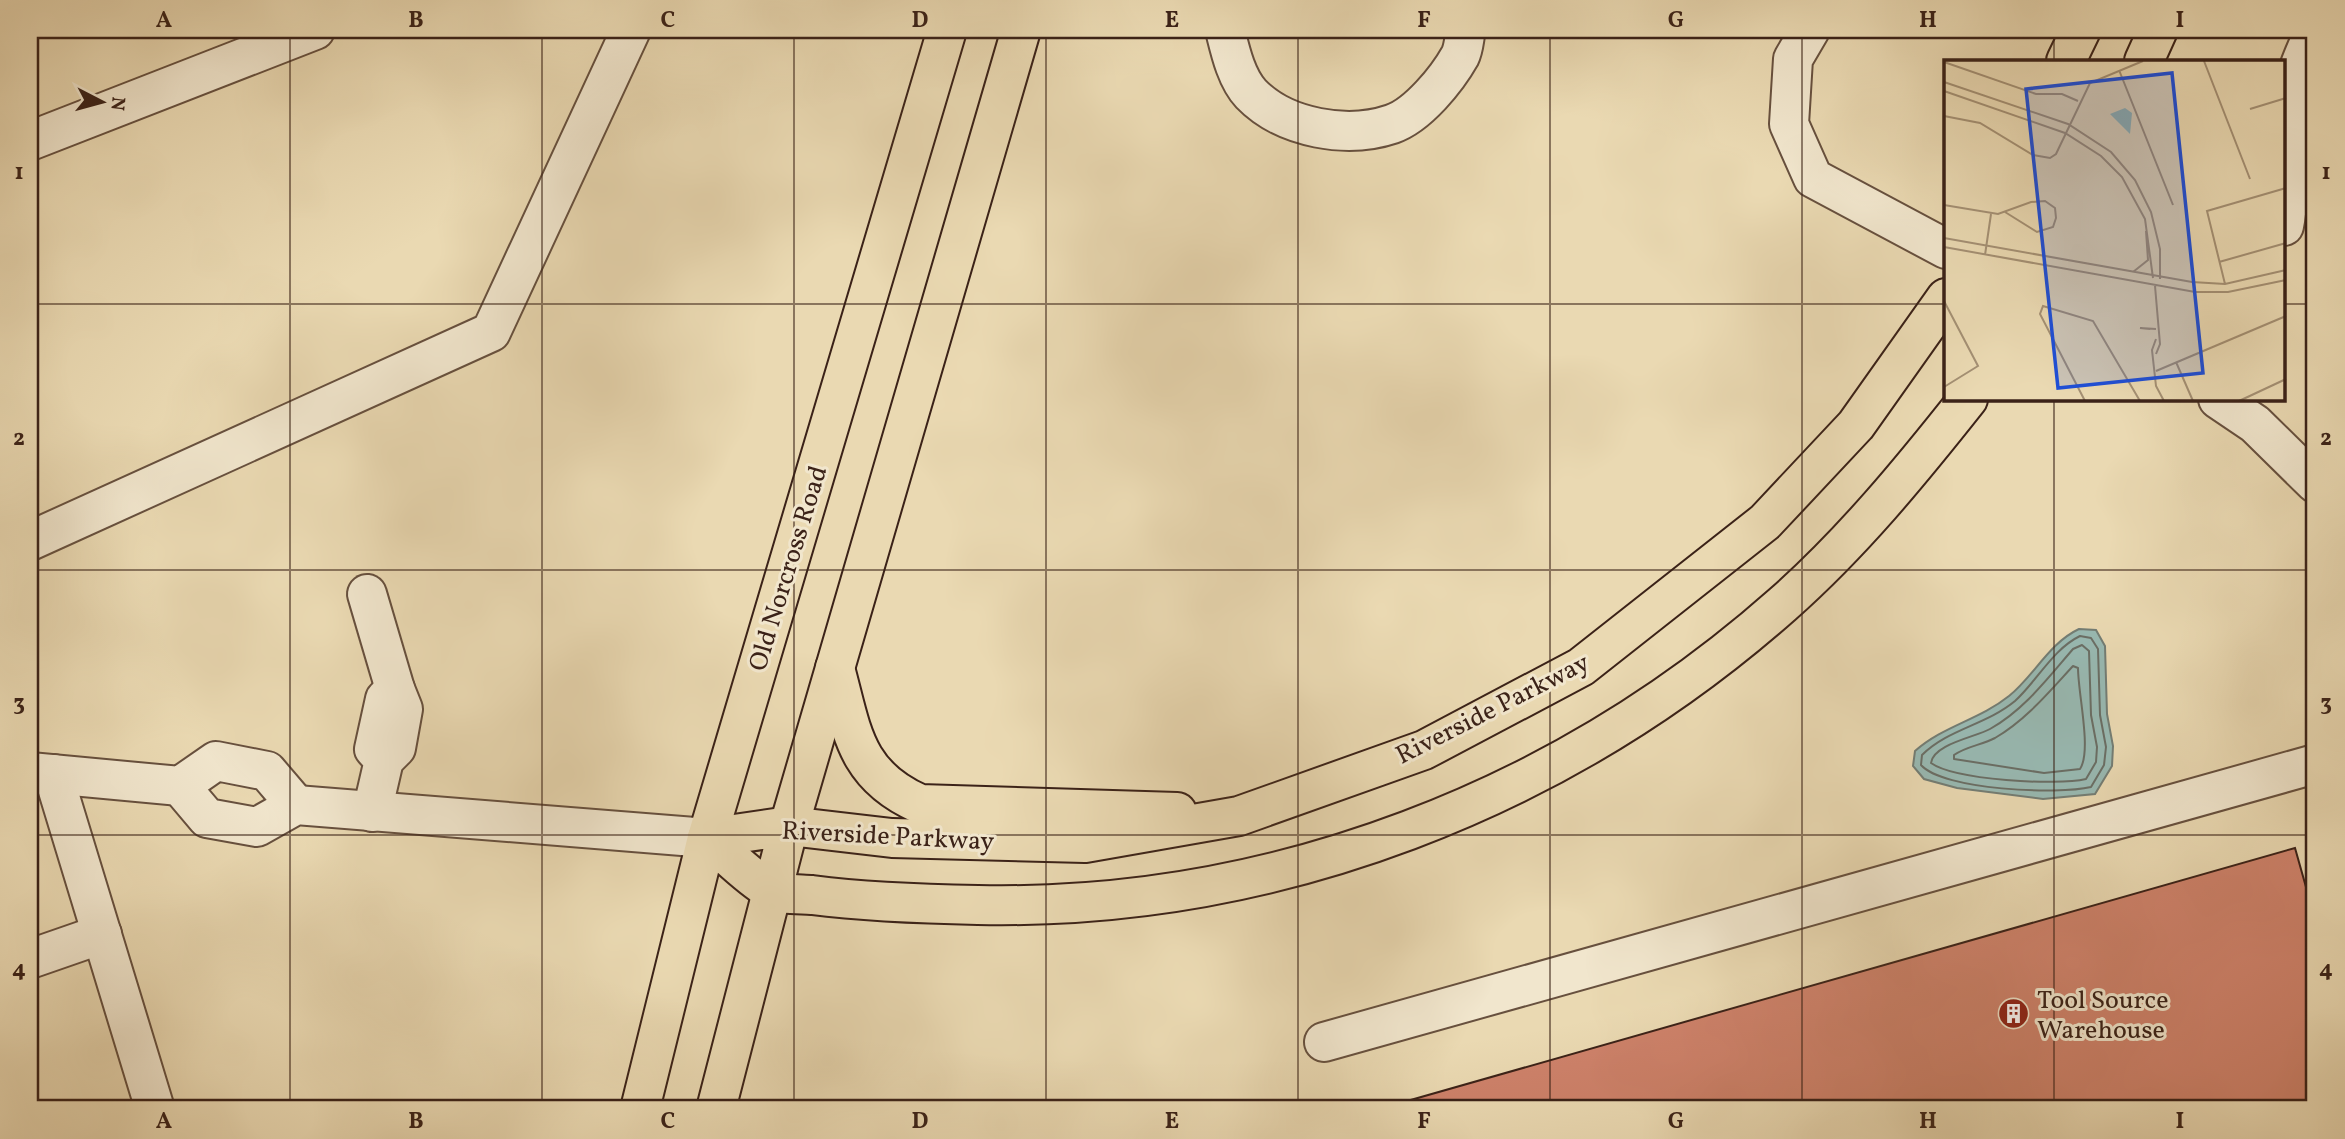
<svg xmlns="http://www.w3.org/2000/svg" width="2345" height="1139" font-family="Vollkorn,serif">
<rect width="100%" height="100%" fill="#ead9b2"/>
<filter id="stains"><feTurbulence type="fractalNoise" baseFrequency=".00286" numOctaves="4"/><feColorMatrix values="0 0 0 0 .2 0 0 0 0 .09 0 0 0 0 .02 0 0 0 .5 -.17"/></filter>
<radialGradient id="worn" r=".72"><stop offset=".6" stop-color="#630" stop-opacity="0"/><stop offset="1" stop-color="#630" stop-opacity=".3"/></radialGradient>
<path fill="#98b9b2" stroke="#737d74" stroke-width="2" d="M2079,629L2096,630L2105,646L2107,714L2113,746L2112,766L2095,794L2043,799L1957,788L1924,779L1913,766L1915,751C1943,726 1979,720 2009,696C2034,676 2049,643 2079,629Z"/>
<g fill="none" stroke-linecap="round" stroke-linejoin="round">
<g stroke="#6a6e65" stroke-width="2">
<path d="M2080,636L2091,638L2098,649L2100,715L2106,747L2104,765L2091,787C2058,795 1943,790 1921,765L1922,755C1948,729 1986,725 2015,701C2037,681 2053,649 2080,636Z"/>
<path d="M2082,645L2089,651L2091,715L2097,747L2096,762L2086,779C2056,786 1955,780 1931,763C1933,744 1976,737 1990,729C2024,710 2048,678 2073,649Z"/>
<path d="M2073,666L2078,668C2078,694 2092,751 2080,769L2044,773L1954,759V755C1967,746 1982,745 1995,738C2026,720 2049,692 2073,666Z"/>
</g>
</g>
<polygon fill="#ce826b" stroke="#3b2218" stroke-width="2" points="2295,848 2315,919 2315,1109 1379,1109"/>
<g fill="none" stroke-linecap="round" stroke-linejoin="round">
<defs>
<g id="minor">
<path d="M1225,30C1230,50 1236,78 1251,94C1285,129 1348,139 1392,124C1418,115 1447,79 1460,56C1464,48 1464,38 1466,30"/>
<polyline points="1810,30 1793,59 1789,124 1813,178 1946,249"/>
<polyline points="30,141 315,30"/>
<path d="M2284,226C2291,192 2285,157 2287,123C2289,89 2301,60 2315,30"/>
<polyline points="2218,399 2255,424 2315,483"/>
<polyline points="30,541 491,332 631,30"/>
<polyline points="367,594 395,689"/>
<polyline points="30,772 180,786 216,761 267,771 296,805"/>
<polyline points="53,774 155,1109"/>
<polyline points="180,786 207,818 257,827 296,805 707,838"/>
<polyline points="372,812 384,760 396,748 403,709 395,689 385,699 374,749 384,760"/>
<polyline points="30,959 102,934"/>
<polyline points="1324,1042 2315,764"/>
</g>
<g id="major">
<polyline points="2066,61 2081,30"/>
<polyline points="2144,61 2158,30"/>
<path d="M835,668C852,730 854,775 920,804L1177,812"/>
<path d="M707,838C727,854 747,876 769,889C780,895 799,894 812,895C867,902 922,904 978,905C1274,911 1562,800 1783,604C1852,543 1911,471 1968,399"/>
<polyline points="707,838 789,826 892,838 1085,843 1239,816 1424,750 1581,667 1765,522 1856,425 1946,298"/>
<polyline points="640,1109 707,838 947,30"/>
<polyline points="716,1109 789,826 1021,30"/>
</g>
</defs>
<use href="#minor" stroke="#67503e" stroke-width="42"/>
<use href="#major" stroke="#3b2218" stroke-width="42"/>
<use href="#minor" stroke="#f1e6cd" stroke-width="38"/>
<use href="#major" stroke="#ead9b2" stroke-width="38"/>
</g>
<path fill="none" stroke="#3b2218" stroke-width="2" stroke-opacity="0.55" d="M290,30V1109M542,30V1109M794,30V1109M1046,30V1109M1298,30V1109M1550,30V1109M1802,30V1109M2054,30V61M30,304H1946M2284,304H2315M2054,399V1109M30,570H2315M30,835H2315"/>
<defs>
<symbol id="building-disc" viewBox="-11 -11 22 22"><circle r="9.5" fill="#8f2418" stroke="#f1e6cd"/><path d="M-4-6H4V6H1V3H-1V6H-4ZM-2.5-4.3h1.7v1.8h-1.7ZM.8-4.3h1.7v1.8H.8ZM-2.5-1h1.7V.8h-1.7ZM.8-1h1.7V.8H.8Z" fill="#fff"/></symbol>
</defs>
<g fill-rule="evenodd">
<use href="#building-disc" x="1996" y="996" width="35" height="35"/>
</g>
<g text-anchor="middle" stroke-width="6" stroke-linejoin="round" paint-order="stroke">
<g font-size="26" fill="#3b2218" stroke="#f1e6cd">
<text transform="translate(787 568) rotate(-73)" y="9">Old Norcross Road</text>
<text transform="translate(1492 708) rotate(-27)" y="9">Riverside Parkway</text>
<text transform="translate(888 835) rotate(3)" y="9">Riverside Parkway</text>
</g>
<g font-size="26" fill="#3b2218" stroke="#f1e6cd" text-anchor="start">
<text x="2037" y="1008">Tool Source<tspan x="2037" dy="30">Warehouse</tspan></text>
</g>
</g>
<g transform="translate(1944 60)">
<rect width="341" height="341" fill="#ead9b2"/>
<path d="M181,48L188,53L186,74L166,54Z" fill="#98b9b2"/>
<path fill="none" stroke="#a49074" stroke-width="2" d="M260,1L306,119M0,2L92,34H118L134,41M175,10L229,145M0,22L124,64L167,92L191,120L207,152L216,189V219M0,31L121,73L157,96L178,117L201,159L209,218M306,49L342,38M0,56L36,63L89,95L106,98L112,94L146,23L199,1M0,145L54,154L87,142L101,141L111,148L112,158L109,167L93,172L61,152M0,178L248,222L281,224L342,210M0,187L251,232H284L342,220M41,195L47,154M275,202L342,183M189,212L204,200L202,171M281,224L263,151L342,128M211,226L216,284L212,294M0,241L34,306L0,327M206,269L196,268L212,269M212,279L208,290L212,326L220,341M232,302L249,341M212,311L342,256M141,341L96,254L99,246L149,261L196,341M295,341L342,319"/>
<path fill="#1d4ed8" fill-opacity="0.15" stroke="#1d4ed8" stroke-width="3.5" d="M228,13L259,313L114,328L82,29Z"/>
<rect width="341" height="341" fill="none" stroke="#3b2218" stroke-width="3.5"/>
</g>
<rect width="2345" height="1139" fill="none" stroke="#ead9b2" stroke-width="77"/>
<g transform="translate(102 102) rotate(96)" stroke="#f1e6cd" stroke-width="5" paint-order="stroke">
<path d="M0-5L12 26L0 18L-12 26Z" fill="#3b2218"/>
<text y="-10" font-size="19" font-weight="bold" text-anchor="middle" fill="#3b2218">N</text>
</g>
<rect x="38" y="38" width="2268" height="1062" fill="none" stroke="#3b2218" stroke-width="2.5"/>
<g font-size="23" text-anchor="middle" font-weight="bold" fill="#3b2218">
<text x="164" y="27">A</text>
<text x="416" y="27">B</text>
<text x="668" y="27">C</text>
<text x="920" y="27">D</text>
<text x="1172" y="27">E</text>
<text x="1424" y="27">F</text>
<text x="1676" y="27">G</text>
<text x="1928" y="27">H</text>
<text x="2180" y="27">I</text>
<text x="19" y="179">1</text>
<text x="2326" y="179">1</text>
<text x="19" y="445">2</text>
<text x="2326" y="445">2</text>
<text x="19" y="710">3</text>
<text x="2326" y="710">3</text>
<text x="19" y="976">4</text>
<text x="2326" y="976">4</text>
<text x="164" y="1128">A</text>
<text x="416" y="1128">B</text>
<text x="668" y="1128">C</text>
<text x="920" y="1128">D</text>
<text x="1172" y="1128">E</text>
<text x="1424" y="1128">F</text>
<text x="1676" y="1128">G</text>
<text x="1928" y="1128">H</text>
<text x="2180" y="1128">I</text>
</g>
<rect width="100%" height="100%" filter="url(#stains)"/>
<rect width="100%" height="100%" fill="url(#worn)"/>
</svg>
